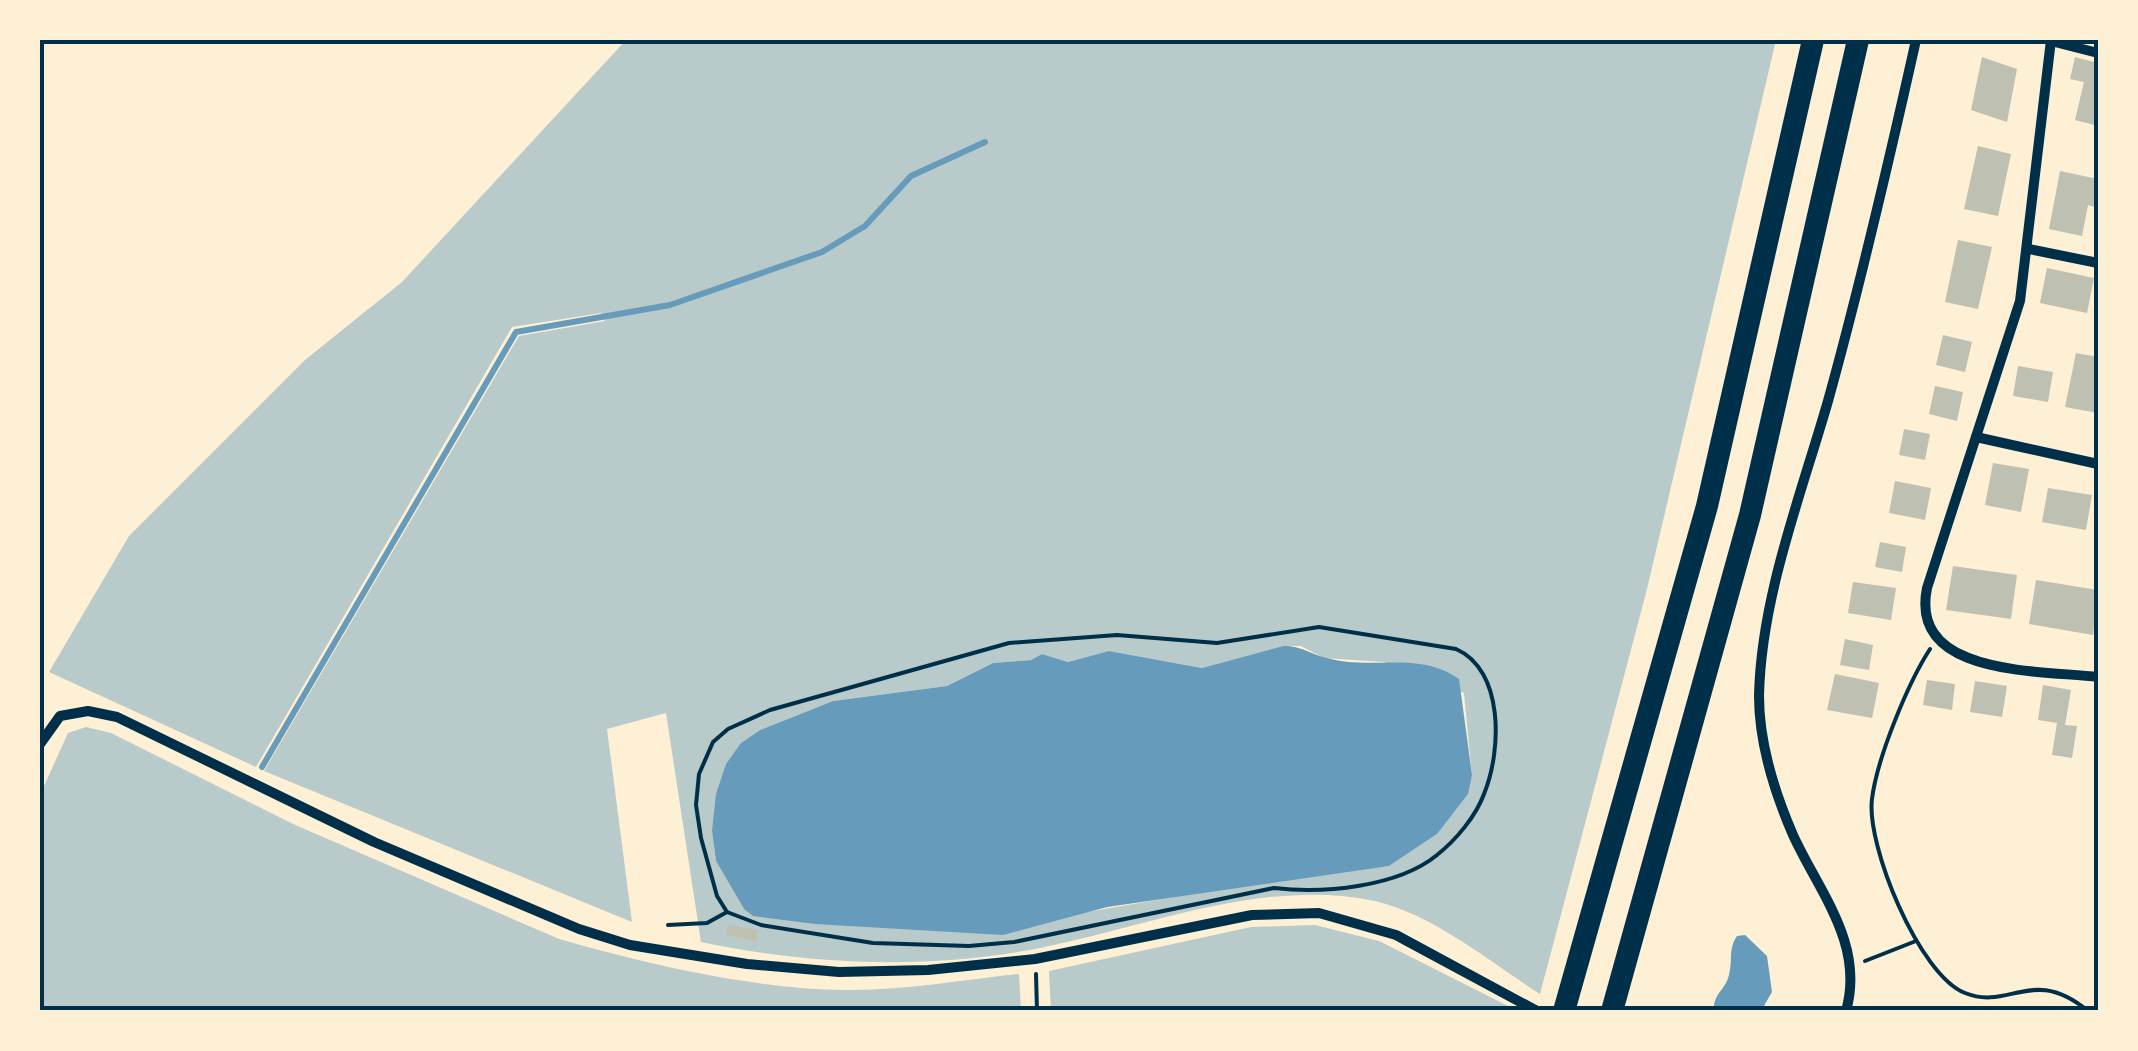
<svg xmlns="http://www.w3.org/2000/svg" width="2138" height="1051" font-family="Helvetica,sans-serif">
<rect width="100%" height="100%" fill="#fdf0d5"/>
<g fill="#b9caca" fill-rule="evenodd">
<path d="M626,40H1776L1647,589L1540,994C1490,962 1434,915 1375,901C1266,877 1146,927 1040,948C928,970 811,965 701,942L666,713L607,729L632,922L264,771L519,336L605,321L601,313L512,327L256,767L49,672L129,536L305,360L402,282ZM1283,646H1301L1324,658L1384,662L1464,693L1472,776L1437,834L1389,866L1303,875L1063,916L744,909L716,861L712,831L741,743L760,730L833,701L947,686L993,663L1031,660L1042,654L1068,662L1109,651L1202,668Z"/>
<path d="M86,727L111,733L293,824L559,939C646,964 754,989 844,990C902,991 962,980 1019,974L1021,1011H40V795L68,733Z"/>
<polygon points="1315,925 1379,941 1518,1011 1051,1011 1049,971 1251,927"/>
</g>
<g fill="#669bbc">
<path d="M1283,646C1302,646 1310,654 1327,658C1372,671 1418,650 1459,679L1472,775L1468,794L1437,834L1389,866L1107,907L1003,935L815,924L753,916L744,909L716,861L712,831L716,794L726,764L741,743L760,730L833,701L947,686L993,663L1031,660L1042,654L1068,662L1109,651L1202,668Z"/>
<path d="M1745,935L1767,956L1772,992L1761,1011H1714C1713,993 1725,991 1729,975C1733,960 1728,949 1737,936Z"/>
</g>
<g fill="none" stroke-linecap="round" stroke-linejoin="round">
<polyline stroke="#669bbc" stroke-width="6" points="262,767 516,332 670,305 822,252 865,226 911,176 985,142"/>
</g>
<g fill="#bec0b2">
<polygon points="1982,57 2017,69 2007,122 1971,110"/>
<polygon points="2075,57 2098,63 2094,80 2098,81 2098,126 2075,120 2084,82 2070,79"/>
<polygon points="1978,146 2011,154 1998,216 1964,209"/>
<polygon points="2060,171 2098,179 2098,208 2088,205 2082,236 2049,229"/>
<polygon points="1958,240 1992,247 1978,309 1945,302"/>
<polygon points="2047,268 2094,278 2087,313 2040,303"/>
<polygon points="1943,335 1972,342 1965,372 1936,365"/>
<polygon points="2076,353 2098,357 2098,413 2065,407"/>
<polygon points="2018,366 2053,372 2048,402 2013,396"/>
<polygon points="1935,386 1963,392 1957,421 1929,414"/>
<polygon points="1904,429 1930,434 1925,460 1899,455"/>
<polygon points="1993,463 2029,469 2021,512 1985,505"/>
<polygon points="1895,481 1931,488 1925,520 1889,513"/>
<polygon points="2048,488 2092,495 2086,530 2042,522"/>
<polygon points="1880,542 1906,547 1902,572 1875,567"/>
<polygon points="1953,566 2017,575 2011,619 1946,610"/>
<polygon points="2036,580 2098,590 2093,635 2029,624"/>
<polygon points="1853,582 1896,588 1891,620 1848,613"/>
<polygon points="1845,639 1873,645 1869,670 1840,665"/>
<polygon points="1835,674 1879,683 1872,718 1827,710"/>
<polygon points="1927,680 1955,684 1952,710 1923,705"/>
<polygon points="1975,681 2007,686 2002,717 1970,712"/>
<polygon points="2043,685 2071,690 2065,725 2077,726 2072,758 2052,755 2057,723 2038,720"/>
<polygon points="728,925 758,930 756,941 726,935"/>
</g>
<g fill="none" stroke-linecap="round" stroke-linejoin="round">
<g stroke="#003049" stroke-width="4">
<path d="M1319,627L1456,649C1504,670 1502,750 1484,794C1476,816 1456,840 1437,855C1398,887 1323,894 1274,888L1014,942L969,946L873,943L761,925L727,912L717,896L701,838L696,805L699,774L713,742L728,729L770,710L1009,643L1117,635L1217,643Z"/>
<path d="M1930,649C1908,683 1877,758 1872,799C1866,845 1919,975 1965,993C2010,1011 2032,965 2088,1011"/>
<polyline points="668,925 707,923 727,912"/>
<polyline points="1865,961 1916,941"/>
<polyline points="1036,974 1037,1011"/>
</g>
<g stroke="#003049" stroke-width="10">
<path d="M2051,40L2020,301L1927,588C1909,677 2041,670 2098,677"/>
<polyline points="2051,41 2098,53"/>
<polyline points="2029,249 2098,263"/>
<polyline points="1976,437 2098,464"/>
<polyline points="40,744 60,716 88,711 117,717 374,842 579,929 630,945 747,964 839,972 928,970 1035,959 1252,915 1319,913 1396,935 1537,1011"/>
<path d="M1846,1011C1865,944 1819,892 1793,835C1774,791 1759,744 1759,696C1761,597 1801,495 1828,401C1861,282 1889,161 1916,40"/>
</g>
<g stroke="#003049" stroke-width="22">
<polyline points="1564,1011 1707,506 1813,40"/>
<polyline points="1612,1011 1750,515 1858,40"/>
</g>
</g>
<rect width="2138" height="1051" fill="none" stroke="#fdf0d5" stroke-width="85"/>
<rect x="42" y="42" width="2054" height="966" fill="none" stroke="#003049" stroke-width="4"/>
</svg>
